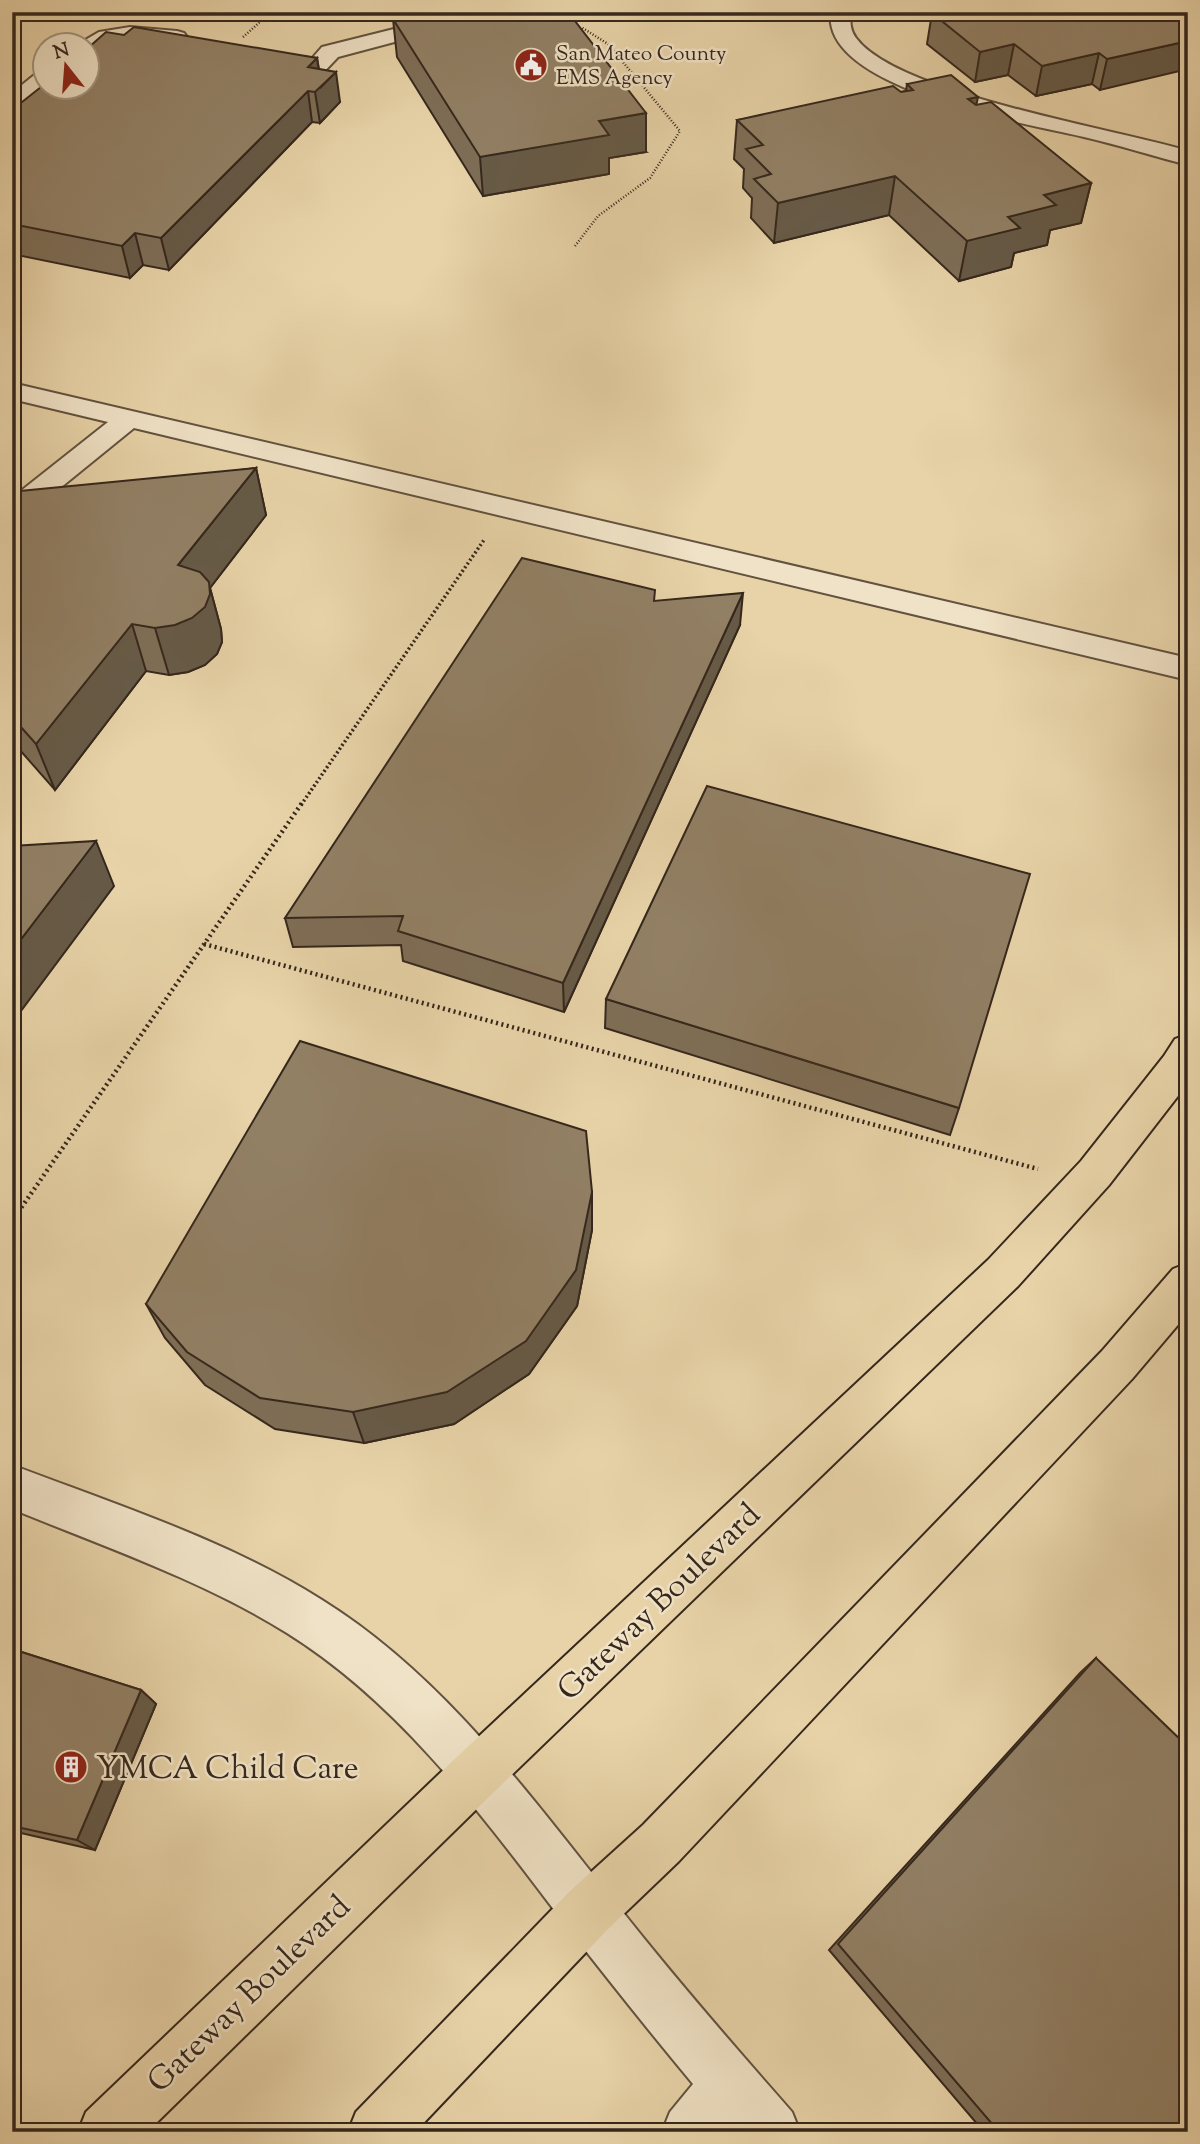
<svg xmlns="http://www.w3.org/2000/svg" width="1200" height="2144" font-family="'Sorts Mill Goudy',serif">
<rect width="100%" height="100%" fill="#e8d3a8"/>
<filter id="stains"><feTurbulence type="fractalNoise" baseFrequency=".00286" numOctaves="4"/><feColorMatrix values="0 0 0 0 .2 0 0 0 0 .09 0 0 0 0 .02 0 0 0 .5 -.17"/></filter>
<radialGradient id="worn" r=".72"><stop offset=".6" stop-color="#630" stop-opacity="0"/><stop offset="1" stop-color="#630" stop-opacity=".3"/></radialGradient>
<g fill="none" stroke-linecap="round" stroke-linejoin="round">
<defs>
<g id="minor">
<polygon points="483,12 561,12 558,16 551,18 447,28 338,57 320,76 304,76 301,71 322,47 446,16"/>
<path d="M831,12H851C850,22 850,30 856,38C897,94 1115,129 1188,151V165C1153,156 1119,145 1084,137C1029,124 820,89 831,12Z"/>
<polygon points="130,27 177,31 184,33 187,37 184,41 177,43 118,40 88,52 88,46 75,46 99,32"/>
<polygon points="46,71 46,88 20,109 12,111 12,93 38,72"/>
<polygon points="12,383 1188,658 1188,680 134,428 22,519 12,522 12,498 108,422 12,399"/>
<path d="M12,1465C117,1505 227,1540 322,1600C444,1676 530,1796 618,1906C674,1977 733,2045 792,2112L800,2132H735L730,2127L726,2132H662L670,2112L693,2084C649,2031 606,1977 564,1923C484,1818 401,1704 287,1633C202,1580 105,1547 12,1509Z"/>
</g>
<g id="major">
<polygon points="1188,1034 1188,1083 1109,1185 1018,1286 495,1791 147,2132 78,2132 86,2112 459,1755 988,1260 1081,1161 1164,1056 1175,1039"/>
<polygon points="1188,1263 1188,1313 1132,1379 679,1861 607,1930 415,2132 348,2132 356,2112 569,1892 643,1825 1102,1351 1173,1269"/>
</g>
</defs>
<use href="#minor" stroke="#62523f" stroke-width="4"/>
<use href="#major" stroke="#35271c" stroke-width="4"/>
<g stroke="#35271c" stroke-width="2.5" stroke-dasharray="1 2" stroke-linecap="butt">
<polyline points="243,37 271,12"/>
<polyline points="575,246 598,216 650,178 680,131 608,44 581,27"/>
</g>
<polyline stroke="#35271c" stroke-width="3.5" stroke-dasharray="2 2.5" stroke-linecap="butt" points="301,805 484,540"/>
<g stroke="#35271c" stroke-width="4.5" stroke-dasharray="2 3.5" stroke-linecap="butt">
<polyline points="204,944 1038,1169"/>
<polyline points="12,1221 302,803"/>
</g>
<use href="#minor" fill="#f0e2c6" fill-rule="evenodd"/>
<use href="#major" fill="#e8d3a8" fill-rule="evenodd"/>
</g>
<g fill="#7e6e57" stroke="#35271c" stroke-width="2">
<polygon points="935,12 1188,12 1100,90 1092,84 1036,96 1008,75 975,82 927,44 932,13"/>
<polygon points="393,19 646,152 609,158 609,174 483,196 397,57"/>
<polygon points="124,35 317,58 319,69 340,102 320,123 312,122 169,270 143,265 130,278 12,254 12,110"/>
<polygon points="907,84 976,105 1091,183 1081,223 1050,230 1047,245 1014,253 1011,267 959,281 889,215 774,243 751,218 752,198 743,188 744,169 734,159 737,120 901,92 906,91"/>
<polygon points="256,468 266,515 210,588 221,629 222,642 217,654 205,665 188,672 169,675 146,671 55,790 12,741 12,499"/>
<polygon points="654,601 740,625 564,1012 403,961 401,945 293,947 285,918"/>
<polygon points="606,999 959,1108 950,1135 605,1028"/>
<polygon points="592,1192 592,1230 577,1306 529,1374 454,1424 364,1443 275,1429 205,1385 165,1338 146,1304"/>
<polygon points="12,1649 141,1690 156,1704 95,1850 12,1831"/>
<polygon points="1096,1658 1188,2132 984,2132 829,1950 1080,1673"/>
</g>
<g fill="#665a47" stroke="#35271c" stroke-width="2">
<polygon points="1188,41 1188,69 1100,90 1107,59"/>
<polygon points="1014,44 1008,75 975,82 980,52"/>
<polygon points="1099,53 1092,84 1036,96 1042,66"/>
<polygon points="317,58 321,87 336,72 340,102 320,123 315,92 308,67"/>
<polygon points="308,91 312,122 169,270 161,238"/>
<polygon points="978,97 970,135 968,99"/>
<polygon points="646,113 646,152 609,158 609,174 483,196 480,157 599,121"/>
<polygon points="895,176 889,215 774,243 778,203"/>
<polygon points="1091,183 1081,223 1050,230 1047,245 1014,253 1011,267 959,281 967,241 1044,195"/>
<polygon points="135,233 143,265 130,278 122,246"/>
<polygon points="256,468 266,515 210,588 221,629 222,642 217,654 205,665 188,672 169,675 155,628 178,565"/>
<polygon points="743,593 740,625 564,1012 563,983"/>
<polygon points="132,624 146,671 55,790 36,744"/>
<polygon points="96,841 114,886 12,1023 12,951"/>
<polygon points="592,1192 592,1230 577,1306 529,1374 454,1424 364,1443 353,1412"/>
<polygon points="12,1625 19,1631 12,1648"/>
<polygon points="141,1690 156,1704 95,1850 77,1840"/>
</g>
<g fill="#928065" stroke="#35271c" stroke-width="2">
<polygon points="439,12 568,12 646,113 599,121 609,135 480,157 393,19"/>
<polygon points="938,12 1188,12 1188,41 1107,59 1099,53 1042,66 1014,44 980,52 932,13"/>
<polygon points="134,27 317,58 308,67 336,72 315,92 308,91 161,238 135,233 122,246 12,224 12,110 46,83 46,88 88,88 88,48 106,32 124,35"/>
<polygon points="951,75 978,97 968,99 976,105 991,102 1091,183 1044,195 1056,205 1008,217 1020,228 967,241 895,176 778,203 754,179 771,174 746,149 763,145 737,120 893,86 901,92 913,90 907,84"/>
<polygon points="256,468 178,565 200,572 209,582 210,594 205,607 192,618 175,625 155,628 132,624 36,744 12,717 12,499 20,491"/>
<polygon points="522,558 655,590 654,601 743,593 563,983 398,931 403,916 285,918"/>
<polygon points="707,786 1030,874 959,1108 606,999"/>
<polygon points="96,841 12,951 12,846"/>
<polygon points="300,1041 586,1131 592,1192 576,1270 526,1341 447,1392 353,1412 260,1398 187,1352 146,1304"/>
<polygon points="12,1649 141,1690 77,1840 12,1826"/>
<polygon points="1096,1658 1188,1747 1188,2132 999,2132 838,1944"/>
</g>
<defs>
<symbol id="civic-disc" viewBox="-11 -11 22 22"><circle r="9.5" fill="#8f2418" stroke="#f0e2c6"/><path d="M-.6-6.5H3V-4.5H.6V-3L4-1V1h2V6H-6V1h2V-1L-.6-3ZM-1.2 2.5V6h2.4V2.5Z" fill="#fff"/></symbol>
<symbol id="building-disc" viewBox="-11 -11 22 22"><circle r="9.5" fill="#8f2418" stroke="#f0e2c6"/><path d="M-4-6H4V6H1V3H-1V6H-4ZM-2.5-4.3h1.7v1.8h-1.7ZM.8-4.3h1.7v1.8H.8ZM-2.5-1h1.7V.8h-1.7ZM.8-1h1.7V.8H.8Z" fill="#fff"/></symbol>
</defs>
<g fill-rule="evenodd">
<use href="#civic-disc" x="512" y="46" width="38" height="38"/>
<use href="#building-disc" x="52" y="1748" width="38" height="38"/>
</g>
<g text-anchor="middle" stroke-width="5" stroke-linejoin="round" paint-order="stroke">
<g font-size="21" fill="#35271c" stroke="#f0e2c6" text-anchor="start">
<text x="556" y="60">San Mateo County<tspan x="556" dy="24">EMS Agency</tspan></text>
</g>
<g font-size="32" fill="#35271c" stroke="#f0e2c6">
<text transform="translate(658 1601) rotate(-44)" y="11">Gateway Boulevard</text>
<text transform="translate(248 1993) rotate(-44)" y="11">Gateway Boulevard</text>
</g>
<g font-size="32" fill="#35271c" stroke="#f0e2c6" text-anchor="start">
<text x="96" y="1778">YMCA Child Care</text>
</g>
</g>
<rect width="1200" height="2144" fill="none" stroke="#e8d3a8" stroke-width="42"/>
<rect x="14" y="14" width="1172" height="2116" fill="none" stroke="#35271c" stroke-width="3.5"/>
<rect x="21" y="21" width="1158" height="2102" fill="none" stroke="#35271c" stroke-width="2"/>
<g transform="translate(66 66) rotate(343)"><circle r="33" fill="#f0e2c6" stroke="#a59782" stroke-width="2"/>
<path d="M0-5L12 26L0 18L-12 26Z" fill="#8f2418"/>
<text y="-10" font-size="19" font-weight="bold" text-anchor="middle" fill="#35271c">N</text>
</g>
<rect width="100%" height="100%" filter="url(#stains)"/>
<rect width="100%" height="100%" fill="url(#worn)"/>
</svg>
